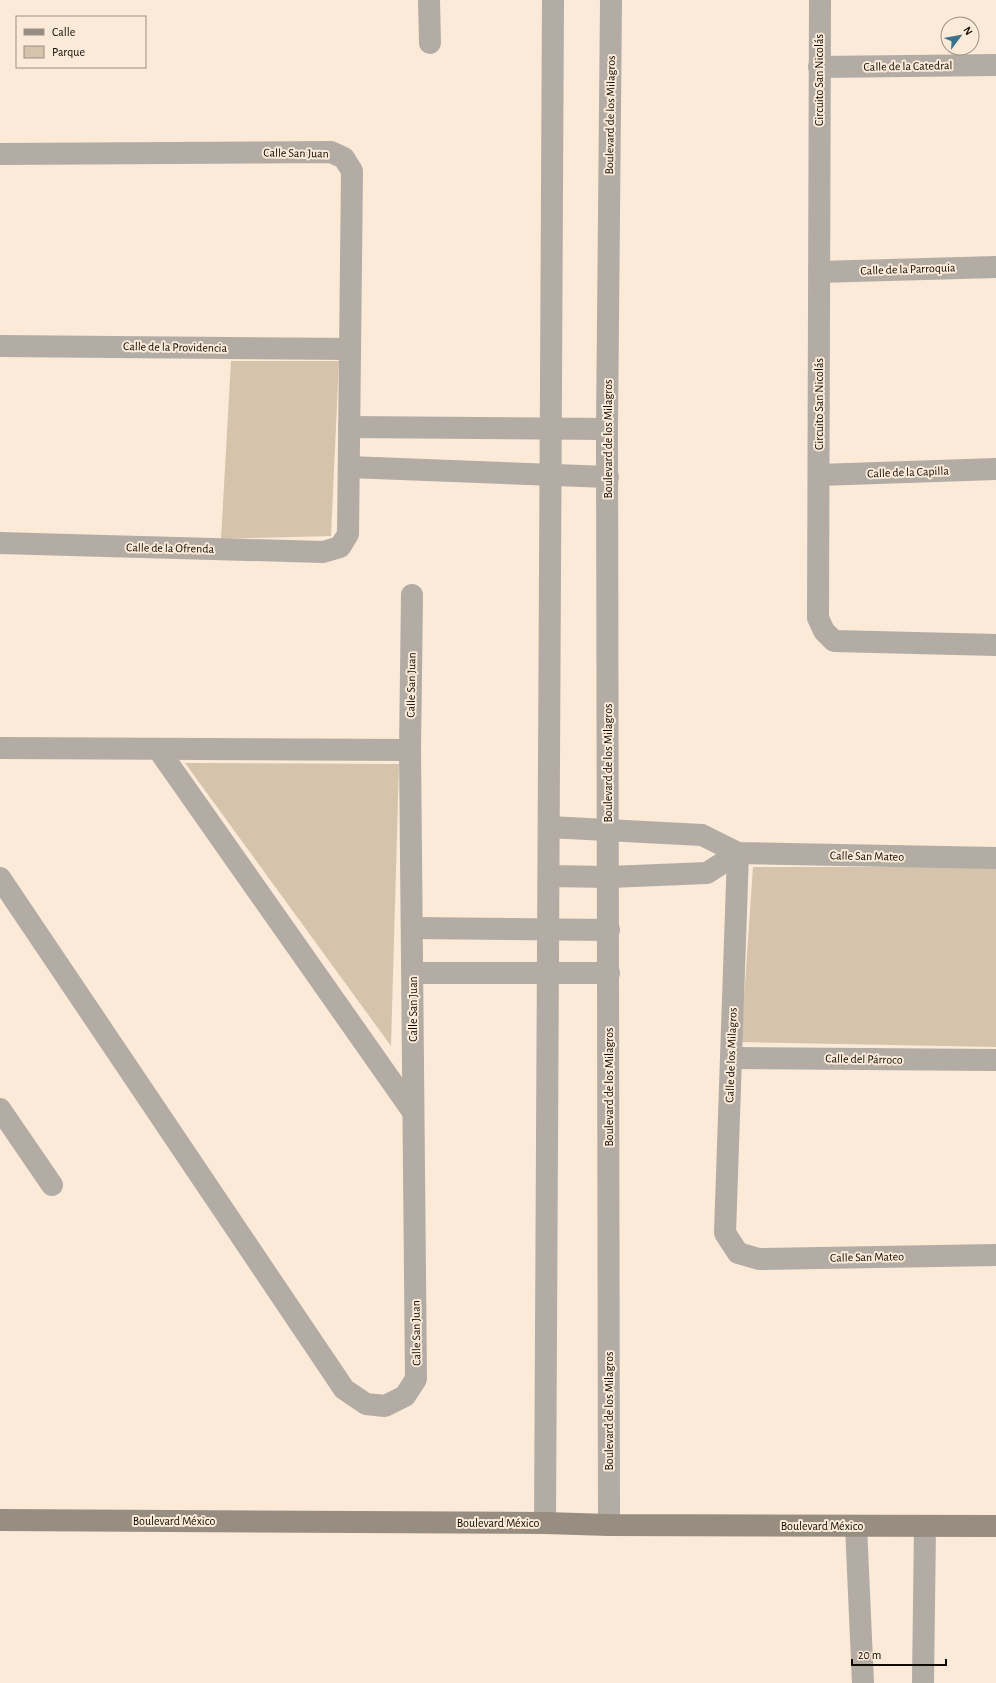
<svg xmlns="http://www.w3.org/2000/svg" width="996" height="1683" font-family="'Alegreya Sans',sans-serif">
<rect width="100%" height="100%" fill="#faead7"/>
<g fill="#d6c3ac">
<polygon points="231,361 339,361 331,536 221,539"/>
<polygon points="185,763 399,764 391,1046"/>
<polygon points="753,867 996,867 996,1047 741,1042"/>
</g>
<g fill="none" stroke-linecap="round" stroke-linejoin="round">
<g stroke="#b3aca4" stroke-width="22">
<polyline points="429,0 430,43"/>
<polyline points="820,0 818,618 824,631 834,641 996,645"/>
<polyline points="819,67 996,65"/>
<polyline points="0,154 331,152 344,158 352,171 348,534 340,547 323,552 0,543"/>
<polyline points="819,272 996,267"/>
<polyline points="0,346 350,349"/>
<polyline points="349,427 607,429"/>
<polyline points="349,467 608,477"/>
<polyline points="819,475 996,469"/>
<polyline points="0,748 410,750"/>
<polyline points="158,749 413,1112"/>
<polyline points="549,827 702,835 738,853 996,858"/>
<polyline points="738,853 725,1233 738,1253 759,1259 996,1255"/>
<polyline points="549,876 609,877 707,873 738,853"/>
<polyline points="0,878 344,1389 366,1404 385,1406 405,1396 416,1379 410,750 412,595"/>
<polyline points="413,928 609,930"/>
<polyline points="413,973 609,973"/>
<polyline points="731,1058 996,1060"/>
<polyline points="0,1109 52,1185"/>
<polyline points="545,1523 553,0"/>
<polyline points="609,1525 607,429 611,0"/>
<polyline points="856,1526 863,1683"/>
<polyline points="923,1683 925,1526"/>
</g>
<polyline stroke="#978d80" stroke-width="22" points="0,1520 545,1523 609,1525 996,1526"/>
</g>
<g text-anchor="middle" stroke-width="4" stroke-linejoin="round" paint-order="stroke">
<g font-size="12" fill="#100a05" stroke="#faead7">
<text transform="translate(908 66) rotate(-1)" y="4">Calle de la Catedral</text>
<text transform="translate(819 80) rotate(-90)" y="4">Circuito San Nicolás</text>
<text transform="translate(610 115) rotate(-89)" y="4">Boulevard de los Milagros</text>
<text transform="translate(296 153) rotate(1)" y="4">Calle San Juan</text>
<text transform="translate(908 269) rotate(-2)" y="4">Calle de la Parroquia</text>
<text transform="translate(175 347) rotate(1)" y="4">Calle de la Providencia</text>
<text transform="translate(819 404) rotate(-90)" y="4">Circuito San Nicolás</text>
<text transform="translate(608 439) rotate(-90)" y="4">Boulevard de los Milagros</text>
<text transform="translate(908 472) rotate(-2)" y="4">Calle de la Capilla</text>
<text transform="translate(170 548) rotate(1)" y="4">Calle de la Ofrenda</text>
<text transform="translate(411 685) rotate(-89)" y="4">Calle San Juan</text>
<text transform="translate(608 763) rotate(-90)" y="4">Boulevard de los Milagros</text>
<text transform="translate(867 856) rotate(1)" y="4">Calle San Mateo</text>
<text transform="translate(413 1009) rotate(-90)" y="4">Calle San Juan</text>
<text transform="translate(731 1055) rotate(-88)" y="4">Calle de los Milagros</text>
<text transform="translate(864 1059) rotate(1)" y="4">Calle del Párroco</text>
<text transform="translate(609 1087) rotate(-90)" y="4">Boulevard de los Milagros</text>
<text transform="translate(867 1257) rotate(-1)" y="4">Calle San Mateo</text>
<text transform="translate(416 1333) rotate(-91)" y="4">Calle San Juan</text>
<text transform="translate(609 1411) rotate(-90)" y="4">Boulevard de los Milagros</text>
<text x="174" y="1525">Boulevard México</text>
<text x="498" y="1527">Boulevard México</text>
<text x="822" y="1530">Boulevard México</text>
</g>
</g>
<rect x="16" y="16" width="130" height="52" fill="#faead7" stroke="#9c9083"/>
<rect x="24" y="29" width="20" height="6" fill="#978d80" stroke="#9c9083"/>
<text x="52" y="36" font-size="12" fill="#100a05">Calle</text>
<rect x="24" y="46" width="20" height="12" fill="#d6c3ac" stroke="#9c9083"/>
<text x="52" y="56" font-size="12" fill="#100a05">Parque</text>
<g transform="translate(960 36) rotate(58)"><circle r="19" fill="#faead7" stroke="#9c9083"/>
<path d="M0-3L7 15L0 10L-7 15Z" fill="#3b738d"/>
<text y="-6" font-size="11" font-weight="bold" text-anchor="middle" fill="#100a05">N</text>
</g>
<path d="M852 1659v6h94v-6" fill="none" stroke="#100a05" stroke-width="2"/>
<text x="858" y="1659" font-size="12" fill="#100a05" stroke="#faead7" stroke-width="3" paint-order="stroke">20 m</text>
</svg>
